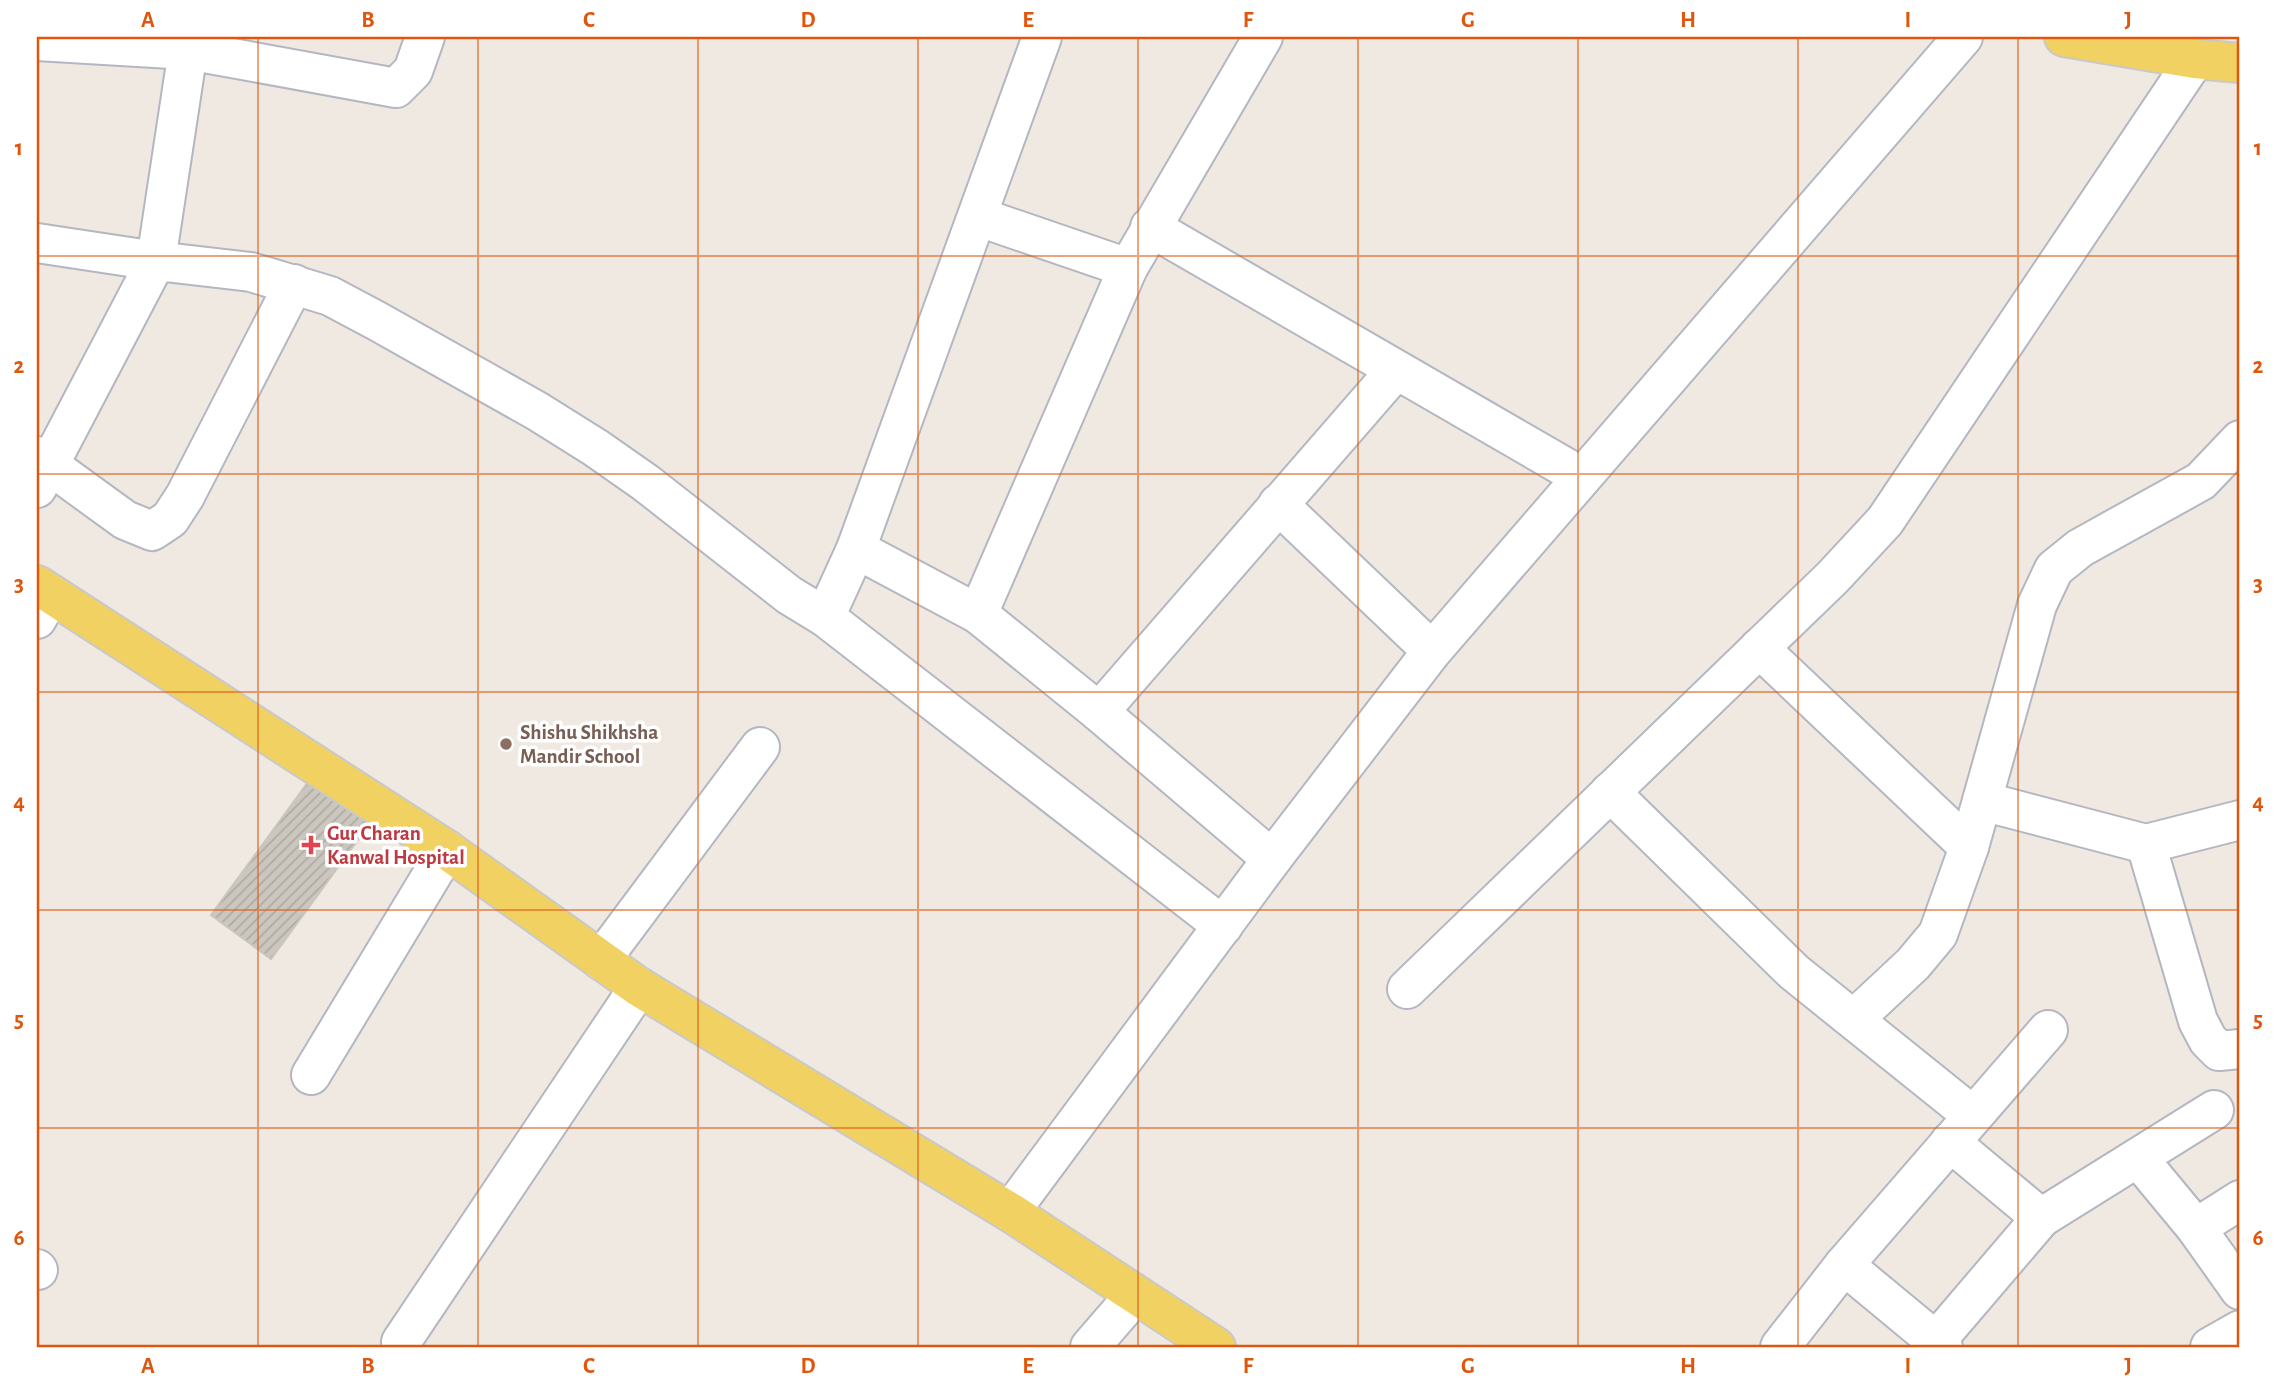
<svg xmlns="http://www.w3.org/2000/svg" width="2277" height="1384" font-family="'Alegreya Sans',sans-serif">
<defs>
<pattern id="building-hatch" width="6" height="6" patternUnits="userSpaceOnUse" patternTransform="scale(1.75)"><rect width="6" height="6" fill="#cbc7bf"/><path d="M-1 1l2-2M0 6l6-6M5 7l2-2" fill="none" stroke="#afaba4"/></pattern>
</defs>
<rect width="100%" height="100%" fill="#efe9e1"/>
<polygon fill="url(#building-hatch)" stroke="#cbc5ba" stroke-width="2" points="311,778 371,822 271,959 211,915"/>
<g fill="none" stroke-linecap="round" stroke-linejoin="round">
<defs>
<g id="minor">
<polyline points="37,41 188,50 396,88 413,71 425,37"/>
<polyline points="979,217 1128,268"/>
<polyline points="1150,227 1582,477"/>
<polyline points="37,243 156,261 190,37"/>
<polyline points="37,456 125,520 152,531 170,519 185,496 294,284"/>
<polyline points="37,488 156,261 251,272 330,296 377,321 537,411 596,448 646,483 789,595 825,617 856,549 1042,37"/>
<polyline points="1278,504 1432,651"/>
<polyline points="856,549 978,614 1099,712 1272,859"/>
<polyline points="978,614 1128,268 1263,37"/>
<polyline points="825,617 1223,926"/>
<polyline points="37,619 51,594"/>
<polyline points="1759,648 1969,847"/>
<polyline points="1099,712 1396,370"/>
<polyline points="1610,792 1794,972 1972,1115"/>
<polyline points="1982,801 2146,844 2240,820"/>
<polyline points="2146,844 2198,1021 2208,1040 2219,1051 2240,1049"/>
<polyline points="601,960 760,747"/>
<polyline points="1407,989 1833,577 1885,521 2195,59"/>
<polyline points="1854,1019 1913,964 1938,934 1969,847 2037,605 2054,569 2080,548 2201,481 2240,440"/>
<polyline points="311,1075 447,850"/>
<polyline points="1950,1142 2041,1218 2214,1110"/>
<polyline points="2138,1158 2196,1228 2240,1290"/>
<polyline points="1010,1212 1272,859 1432,651 1963,37"/>
<polyline points="2196,1228 2240,1200"/>
<polyline points="1844,1265 1943,1347"/>
<polyline points="37,1269 38,1270"/>
<polyline points="1936,1341 2041,1218"/>
<polyline points="401,1342 639,987"/>
<polyline points="1090,1347 1135,1295"/>
<polyline points="1780,1347 1844,1265 2048,1030"/>
<polyline points="2210,1347 2240,1330"/>
</g>
<g id="major">
<polyline points="2064,37 2195,59 2240,63"/>
<polyline points="37,585 447,850 639,987 1010,1212 1216,1347"/>
</g>
</defs>
<use href="#minor" stroke="#b4b7c1" stroke-width="42"/>
<use href="#major" stroke="#c9c9c9" stroke-width="42"/>
<use href="#minor" stroke="#fff" stroke-width="38"/>
<use href="#major" stroke="#f2d163" stroke-width="38"/>
</g>
<path fill="none" stroke="#df570e" stroke-width="2" stroke-opacity="0.55" d="M258,37V1347M478,37V1347M698,37V1347M918,37V1347M1138,37V1347M1358,37V1347M1578,37V1347M1798,37V1347M2018,37V1347M37,256H2240M37,474H2240M37,692H2240M37,910H2240M37,1128H2240"/>
<circle fill="#8d6e63" stroke="#fff" stroke-width="2.5" cx="506" cy="744" r="7"/>
<path fill="#e0444e" stroke="#fff" stroke-width="2.5" d="M307.5 834.5h7v7h7v7h-7v7h-7v-7h-7v-7h7z"/>
<g text-anchor="middle" stroke-width="7" stroke-linejoin="round" paint-order="stroke">
<g font-size="21" font-weight="bold" fill="#785e54" stroke="#fff" text-anchor="start">
<text x="520" y="739">Shishu Shikhsha<tspan x="520" dy="24">Mandir School</tspan></text>
</g>
<g font-size="21" font-weight="bold" fill="#be3a42" stroke="#fff" text-anchor="start">
<text x="327" y="840">Gur Charan<tspan x="327" dy="24">Kanwal Hospital</tspan></text>
</g>
</g>
<rect width="2277" height="1384" fill="none" stroke="#ffffff" stroke-width="77"/>
<rect x="38" y="38" width="2200" height="1308" fill="none" stroke="#df570e" stroke-width="2.5"/>
<g font-size="23" text-anchor="middle" font-weight="bold" fill="#df570e">
<text x="148" y="27">A</text>
<text x="368" y="27">B</text>
<text x="589" y="27">C</text>
<text x="808" y="27">D</text>
<text x="1028" y="27">E</text>
<text x="1248" y="27">F</text>
<text x="1468" y="27">G</text>
<text x="1688" y="27">H</text>
<text x="1908" y="27">I</text>
<text x="2128" y="27">J</text>
<text x="19" y="155">1</text>
<text x="2258" y="155">1</text>
<text x="19" y="373">2</text>
<text x="2258" y="373">2</text>
<text x="19" y="591">3</text>
<text x="2258" y="591">3</text>
<text x="19" y="809">4</text>
<text x="2258" y="809">4</text>
<text x="19" y="1027">5</text>
<text x="2258" y="1027">5</text>
<text x="19" y="1245">6</text>
<text x="2258" y="1245">6</text>
<text x="148" y="1373">A</text>
<text x="368" y="1373">B</text>
<text x="589" y="1373">C</text>
<text x="808" y="1373">D</text>
<text x="1028" y="1373">E</text>
<text x="1248" y="1373">F</text>
<text x="1468" y="1373">G</text>
<text x="1688" y="1373">H</text>
<text x="1908" y="1373">I</text>
<text x="2128" y="1373">J</text>
</g>
</svg>
